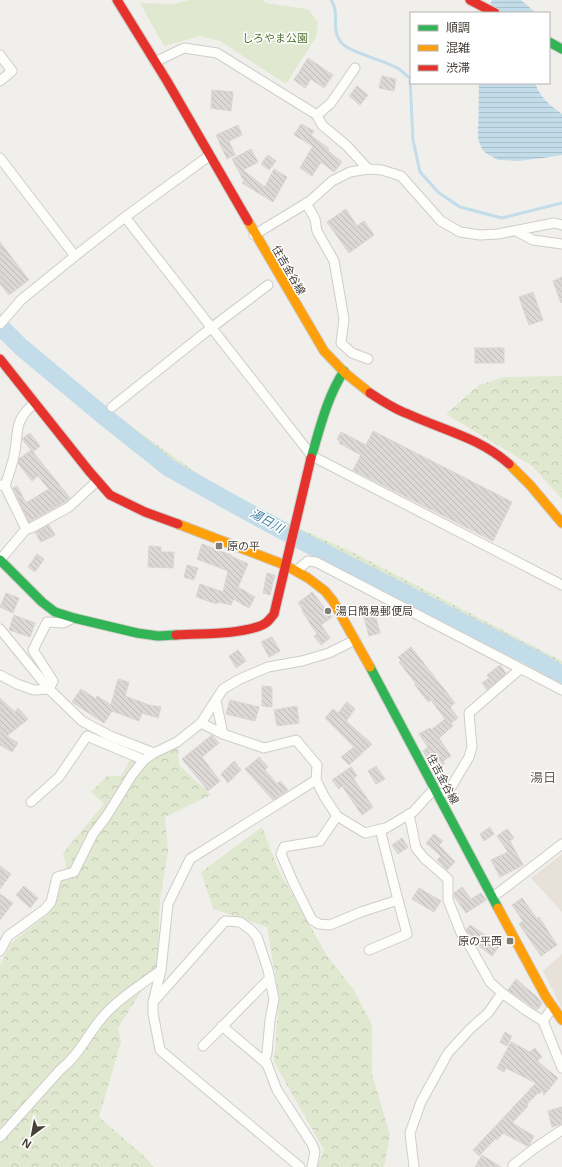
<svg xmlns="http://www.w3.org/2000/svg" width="562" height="1167" font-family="'Noto Sans','Noto Sans JP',sans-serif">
<defs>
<pattern id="grass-dots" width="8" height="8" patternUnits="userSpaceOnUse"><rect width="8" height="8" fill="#e0e8cf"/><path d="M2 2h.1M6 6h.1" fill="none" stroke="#c2c8b2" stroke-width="1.8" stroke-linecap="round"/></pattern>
<pattern id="forest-crowns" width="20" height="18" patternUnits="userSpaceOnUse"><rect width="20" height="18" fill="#e0e8cf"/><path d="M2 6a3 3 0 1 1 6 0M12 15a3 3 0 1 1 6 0" fill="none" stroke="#c2c8b2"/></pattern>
<pattern id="water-rules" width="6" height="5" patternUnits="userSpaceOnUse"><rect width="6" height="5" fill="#c2dde9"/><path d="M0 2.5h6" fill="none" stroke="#a8bfc9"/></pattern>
<pattern id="building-back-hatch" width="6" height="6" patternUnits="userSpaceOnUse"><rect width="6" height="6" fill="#dbd8d5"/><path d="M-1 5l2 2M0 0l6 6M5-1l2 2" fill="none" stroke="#bdbab8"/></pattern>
</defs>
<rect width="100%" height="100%" fill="#f1efec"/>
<g fill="#e7e1d9">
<polygon points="562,854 562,912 531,878"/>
<polygon points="562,954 562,1009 543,971"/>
</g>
<polygon fill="url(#grass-dots)" points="0,313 12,327 58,369 135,429 204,478 287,523 352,552 562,661 562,687 468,639 389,594 312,554 271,529 230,510 168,476 109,430 0,339"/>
<g fill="url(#forest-crowns)">
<polygon points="562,376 562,499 532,466 446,414 479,385 505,377"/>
<polygon points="178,746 179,765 211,795 165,817 168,851 160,900 157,966 118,1028 121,1042 99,1117 144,1156 153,1167 0,1167 0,965 11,943 50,912 67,869 63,853 104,804 91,792 107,776 121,776 130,760"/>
<polygon points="262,827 279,871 327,956 354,990 372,1025 372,1074 390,1135 384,1167 317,1167 324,1150 274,1062 279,996 267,927 213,909 201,872"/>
</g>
<polygon fill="#e0e8cf" points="189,0 262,0 266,3 308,9 318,22 316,37 286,84 220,41 200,36 164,46 140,3 174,4"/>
<g fill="url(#water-rules)">
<polygon points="492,0 521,0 535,12 487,13"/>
<path d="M479,83H535C541,99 549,104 562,114V155L543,158L518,161L498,160L487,154L482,149L478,139Z"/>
</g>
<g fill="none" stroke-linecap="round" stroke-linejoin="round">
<path stroke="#c2dde9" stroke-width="3" d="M331,0C340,12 331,29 340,41C347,52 383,60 395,67C401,69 405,75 410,78L413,140L420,172L439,193L460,207L502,218L562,203"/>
<polyline stroke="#c2dde9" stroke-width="18" points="0,326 21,347 105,417 169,468 257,517 340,561 541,662 562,675"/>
</g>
<g fill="url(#building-back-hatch)" stroke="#d9d6d2">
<polygon points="308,58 333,75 324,88 311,79 305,88 294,80"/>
<polygon points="382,76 396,79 394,91 379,88"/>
<polygon points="357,86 368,95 360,105 349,96"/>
<polygon points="212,90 233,92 231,111 211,108"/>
<polygon points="301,124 314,131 311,135 329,149 328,151 342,162 334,172 321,162 312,176 300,168 313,146 294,135"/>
<polygon points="238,125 242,135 229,141 235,155 227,159 216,135"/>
<polygon points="251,149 258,162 243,170 265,187 274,169 287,177 273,202 242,183 244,181 232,159"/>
<polygon points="268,155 276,161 269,170 261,164"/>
<polygon points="346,209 357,226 364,221 374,235 349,253 327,222"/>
<polygon points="0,242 29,280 9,295 0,284"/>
<polygon points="562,277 562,302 561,303 553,281"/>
<polygon points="533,292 543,320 529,325 519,297"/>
<rect x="475" y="348" width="29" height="15"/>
<polygon points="373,431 512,502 493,541 353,470 361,455 339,443 340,441 337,439 341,432 366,445"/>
<polygon points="30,433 40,446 33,452 70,498 65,502 29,522 13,488 17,486 26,503 49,489 38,476 32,481 18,463 19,459 31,450 22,439"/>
<polygon points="49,525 55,535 41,542 35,532"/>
<polygon points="202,544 231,555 231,556 248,564 238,587 255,597 249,608 233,599 231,605 218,602 217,604 196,597 200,584 223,592 228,571 197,559"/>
<polygon points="149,546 161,547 161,552 174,552 173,568 148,567"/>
<polygon points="37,554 44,559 35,572 28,567"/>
<polygon points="187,565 198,568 194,580 184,577"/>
<polygon points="267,573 275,575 270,595 263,593"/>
<polygon points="312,592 332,617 321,625 330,638 321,645 314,636 317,634 302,611 303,610 298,603"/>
<polygon points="6,593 19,598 13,613 0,607"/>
<polygon points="374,611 380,633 369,636 363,614"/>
<polygon points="14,615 35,623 30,637 9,630"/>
<polygon points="272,637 280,651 269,657 261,642"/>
<polygon points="411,647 455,703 450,707 458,718 451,723 453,726 439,738 451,756 443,761 445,764 435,771 423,751 428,747 419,734 430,728 431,730 445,719 431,700 428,702 415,685 416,684 399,662 401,660 398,657"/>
<polygon points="238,650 246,661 236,668 229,656"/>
<polygon points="500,665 506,673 487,690 482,683 489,678 487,675"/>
<polygon points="118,679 129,682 125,696 149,705 161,707 158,718 142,713 139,721 112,711 104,723 72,702 81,689 96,699 97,696 111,705"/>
<polygon points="262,686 272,687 272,707 262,706"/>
<polygon points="0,698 15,712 18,708 28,719 7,736 18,743 12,752 0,745"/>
<polygon points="230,700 259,707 255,721 226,714"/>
<polygon points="347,702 355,709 346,721 372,744 349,765 341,757 354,747 325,718 333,709 338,713"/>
<polygon points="297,706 299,723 277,726 274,710"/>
<polygon points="212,735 219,743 202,757 220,781 208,791 182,759"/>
<polygon points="259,757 268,767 265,770 277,784 280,781 288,790 273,800 245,769"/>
<polygon points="234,761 241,770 228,783 221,774"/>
<polygon points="376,766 385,779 376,784 368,771"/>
<polygon points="351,767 357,776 353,778 373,807 362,815 342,786 339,789 332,780"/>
<polygon points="490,827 494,834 484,841 480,834"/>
<polygon points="507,829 514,838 510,841 523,865 500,877 491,860 508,852 497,836"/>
<polygon points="434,834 443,841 439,845 455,862 447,870 437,860 441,856 426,843"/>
<polygon points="402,838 408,847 398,854 392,845"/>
<polygon points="0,866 11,874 0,889"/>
<polygon points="24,886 38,898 30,908 16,895"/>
<polygon points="462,887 471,899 481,893 486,900 466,913 454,896 454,893"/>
<polygon points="419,888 441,901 434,912 412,899"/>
<polygon points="0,894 13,903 0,920"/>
<polygon points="522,898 537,919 539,917 557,945 541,956 519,924 523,921 512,905"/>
<polygon points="470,925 500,945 492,956 474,942 466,930"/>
<polygon points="516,979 538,998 542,1004 537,1010 508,990"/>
<polygon points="505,1032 512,1036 507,1046 500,1042"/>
<polygon points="511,1042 530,1052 535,1048 542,1057 537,1061 558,1078 544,1095 542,1091 539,1094 538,1093 527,1104 528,1106 512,1123 534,1136 529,1145 527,1146 503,1133 497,1140 496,1138 479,1156 473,1150 536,1083 506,1068 504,1072 497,1068"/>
<polygon points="562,1107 562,1124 552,1127 548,1111"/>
<polygon points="482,1155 501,1167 475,1167"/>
</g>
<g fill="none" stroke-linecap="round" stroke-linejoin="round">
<defs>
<g id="street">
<polyline points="0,55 12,71 0,81"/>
<polyline points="155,62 184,48 217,53 317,115 331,103 355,68"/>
<polyline points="317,115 322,125 347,146 368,169"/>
<polyline points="0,158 75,256"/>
<polyline points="306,203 315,219 317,231 334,261 344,319 341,343 352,353 368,359"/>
<polyline points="125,217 312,456 562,585"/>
<polyline points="516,231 533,240 562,244"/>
<polyline points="254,235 310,201 332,181 350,172 368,169 382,170 401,176 441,221 460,232 480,235 498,234 554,223 562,225"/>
<polyline points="0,324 21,300 75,256 125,217 209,156"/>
<polyline points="112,407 211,328 268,285"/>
<path d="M0,485L5,486C8,476 12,466 14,456C19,432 13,420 35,403"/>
<polyline points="26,529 31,528 69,507 97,481"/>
<polyline points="0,560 26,529 5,486"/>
<polyline points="296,571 308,561 316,562 562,690"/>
<polyline points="0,629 49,689 82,721 110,736 154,753"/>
<polyline points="0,675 17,684 34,690 49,689"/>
<polyline points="49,689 53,681 33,650 47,622 63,623 74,618"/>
<polyline points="216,701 223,734"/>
<polyline points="201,723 223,734 264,748 296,740 317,765 316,780 324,796 337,816 365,833 386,828 413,812 434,789"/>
<polyline points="438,796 450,789 469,757 472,747 469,713 520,669"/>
<polyline points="31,802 59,777 87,736 144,760"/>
<polyline points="409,814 416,848 424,858 448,879 448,900 461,933 471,948 490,982 502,993 527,1011 543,1021"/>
<polyline points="337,816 320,841 284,847 281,854 293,882 312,920 319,924 330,925 361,912 398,900 380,829"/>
<polyline points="493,897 562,844"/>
<polyline points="369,950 407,934 398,900"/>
<polyline points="0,951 8,936 44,910 51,902 57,877 74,872 93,834 106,817 132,775 144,760 154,753 177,742 201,723 223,689 240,679 268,667 302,661 329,653 355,640"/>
<polyline points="154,1001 225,921 240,922 251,930 257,937 268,970 274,999 270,1020 267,1053 265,1059 277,1090 312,1144 315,1152 312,1167"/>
<polyline points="553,1007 543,1021 562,1068"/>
<polyline points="222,1026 267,1064"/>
<polyline points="203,1046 270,978"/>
<path d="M0,1137L60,1070C79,1055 86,1037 101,1019C115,1001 142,984 161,970"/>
<polyline points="513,1165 535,1148 562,1130"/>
<polyline points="300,1167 160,1050 153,1013 153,1002 161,970 168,904 190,859 316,780"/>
<polyline points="414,1167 410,1133 421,1102 448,1053 470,1029 488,1013 502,993"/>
</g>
<g id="fast">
<polyline points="549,42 562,49"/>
<path d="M311,458C320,428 327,397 344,371"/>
<polyline points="0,560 42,602 55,612 74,618 137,633 158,636 176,635"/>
<polyline points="370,667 498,908"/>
</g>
<g id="slow">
<polyline points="248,221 324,351 345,373 370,393"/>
<polyline points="509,464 530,485 562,523"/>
<polyline points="178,524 285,565 308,578 325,591 333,601 370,667"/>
<polyline points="498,908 546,997 562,1020"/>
</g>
<g id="jam">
<polyline points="117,0 167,81 248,221"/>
<polyline points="470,0 495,13"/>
<polyline points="0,359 89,471 110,495 145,512 178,524"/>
<path d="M370,393C382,401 394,409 408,414C443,430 480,438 509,464"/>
<path d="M176,635C202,633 235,635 260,626C267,624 270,619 274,614L311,458"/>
</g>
</defs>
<use href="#street" stroke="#cfcdca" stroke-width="11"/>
<use href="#fast" stroke="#cfcbc4" stroke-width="11"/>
<use href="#slow" stroke="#cfcbc4" stroke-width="11"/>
<use href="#jam" stroke="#cfcbc4" stroke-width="11"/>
<use href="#street" stroke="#fdfdfc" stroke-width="9"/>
<use href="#fast" stroke="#30b455" stroke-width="9"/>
<use href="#slow" stroke="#ff9f0a" stroke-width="9"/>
<use href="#jam" stroke="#e5322d" stroke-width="9"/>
</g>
<g fill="#827d78" stroke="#fff" stroke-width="1.5">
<rect x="215" y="542" width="8" height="8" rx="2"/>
<circle cx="328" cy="611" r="4"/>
<rect x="506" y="937" width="8" height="8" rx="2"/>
</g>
<g text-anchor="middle" stroke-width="3" stroke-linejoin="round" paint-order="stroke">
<g font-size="11" fill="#507233" stroke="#fff">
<text x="275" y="42">しろやま公園</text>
</g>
<g font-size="11" fill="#464039" stroke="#fff">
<text transform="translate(289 270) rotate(60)" y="4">住吉金谷線</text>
<text transform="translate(443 779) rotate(62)" y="4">住吉金谷線</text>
</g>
<g font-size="11" fill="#464039" stroke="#fff" text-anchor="start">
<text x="227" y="550">原の平</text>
<text x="336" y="615">湯日簡易郵便局</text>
<text x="502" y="945" text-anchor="end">原の平西</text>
</g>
<g font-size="12" font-style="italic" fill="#3c7d9f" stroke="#fff">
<text transform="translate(267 521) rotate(29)" y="4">湯日川</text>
</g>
<g font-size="13" fill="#685d52" stroke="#fff">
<text x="543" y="782">湯日</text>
</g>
</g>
<rect x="410" y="12" width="140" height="72" fill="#ffffff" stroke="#b5b3b0"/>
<rect x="418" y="25" width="20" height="6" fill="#30b455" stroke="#b5b3b0"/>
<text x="446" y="32" font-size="12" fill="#464039">順調</text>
<rect x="418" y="45" width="20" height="6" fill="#ff9f0a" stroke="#b5b3b0"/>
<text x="446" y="52" font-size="12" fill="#464039">混雑</text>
<rect x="418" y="65" width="20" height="6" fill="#e5322d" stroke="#b5b3b0"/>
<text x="446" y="72" font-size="12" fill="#464039">渋滞</text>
<g transform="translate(32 1135) rotate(212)" stroke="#ffffff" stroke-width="3" paint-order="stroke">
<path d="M0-3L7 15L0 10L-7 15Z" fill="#464039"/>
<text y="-6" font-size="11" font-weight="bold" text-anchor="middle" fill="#464039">N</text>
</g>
</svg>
